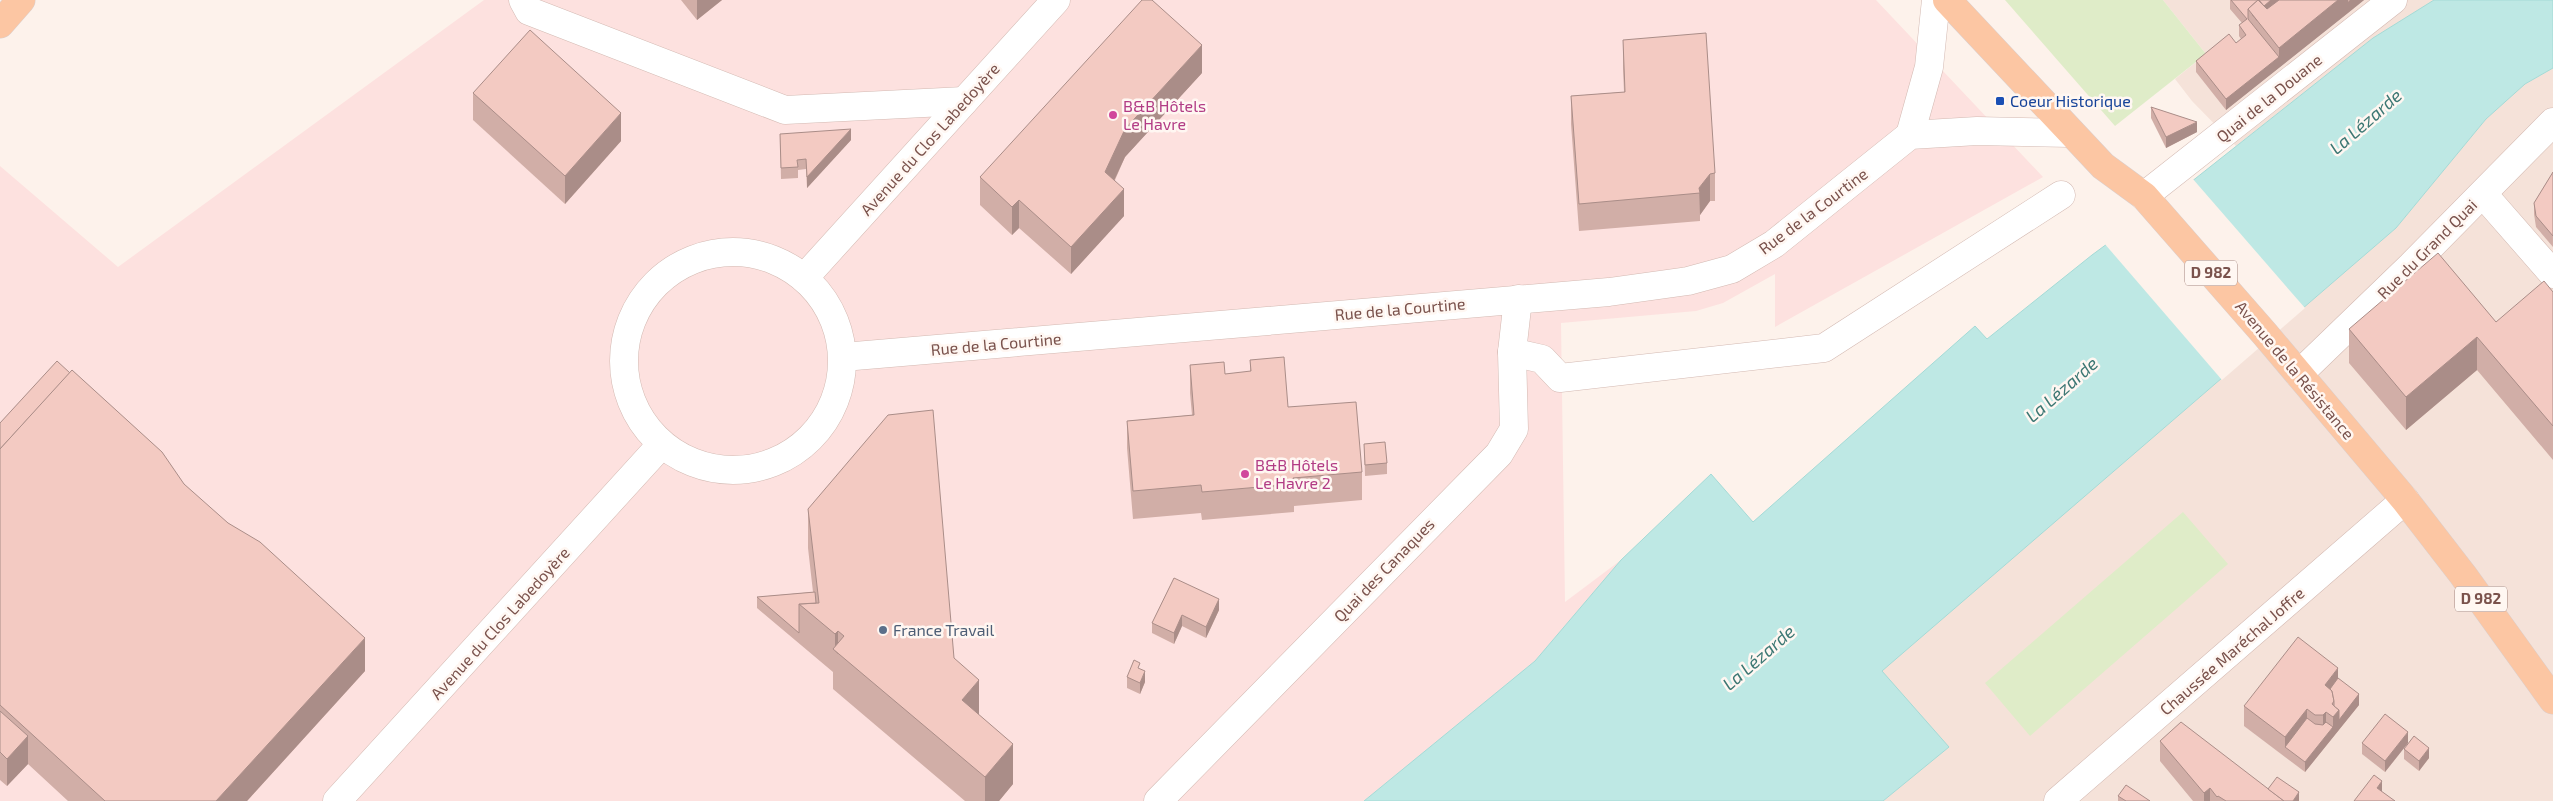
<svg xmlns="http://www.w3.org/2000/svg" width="2553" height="801" font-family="'Exo 2',sans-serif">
<rect width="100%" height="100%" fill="#fdf2eb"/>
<g fill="#f5e2d9">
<polygon points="2163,0 2440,0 2373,38 2236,146 2192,101 2175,79 2206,54"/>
<polygon points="2553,68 2553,801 1883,801 1948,747 1881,671 2396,228 2486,119 2525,84"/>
</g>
<polygon fill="#fde1df" points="484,0 1876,0 2043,177 1775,327 1775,274 1723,303 1696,311 1561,323 1565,602 1621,560 1535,661 1364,801 0,801 0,166 118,267"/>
<g fill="#dfecc8">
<polygon points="2005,0 2163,0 2206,54 2115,126"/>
<polygon points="2183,512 2228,564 2030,736 1985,683"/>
</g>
<polygon fill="#bee8e4" stroke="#a4dad6" points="2434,0 2553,0 2553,68 2525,84 2486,119 2396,228 1882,671 1949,747 1883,801 1364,801 1535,661 1621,560 1711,474 1753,522 1975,326 1987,339 2092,255 2191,182 2373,38"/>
<polygon fill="#fdf2eb" points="2192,178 2305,308 2222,380 2104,243"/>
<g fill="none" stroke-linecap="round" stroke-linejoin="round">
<defs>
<g id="minor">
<polyline points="523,0 529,11 785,110 964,101"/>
<polyline points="1910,135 1929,67 1936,0"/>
<polyline points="2483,194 2553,274"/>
<polyline points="2144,196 2393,0"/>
<circle cx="733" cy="361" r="109"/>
<polyline points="804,278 1056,0"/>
<polyline points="1512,352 1542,359 1560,378 1824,348 2061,195"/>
<polyline points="843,357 1609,292 1688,281 1732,269 1774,244 1910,135 1977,131 2070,133"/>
<polyline points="2299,374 2411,266 2553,122"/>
<polyline points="337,801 661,445"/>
<polyline points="1158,801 1499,454 1514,429 1512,352 1518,299"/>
<polyline points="2058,801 2405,500"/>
</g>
<g id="major">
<polyline points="1947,0 2103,166 2144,196 2264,333 2405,500 2463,575 2553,700"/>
<polyline points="0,24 21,0"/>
</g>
</defs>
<use href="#minor" stroke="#d3b9b2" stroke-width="29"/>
<use href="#major" stroke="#dacfcd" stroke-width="29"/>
<use href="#minor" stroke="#fff" stroke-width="28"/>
<use href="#major" stroke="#fcc6a3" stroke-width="28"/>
</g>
<g fill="#d1aea7">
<polygon points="681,0 722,0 697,20"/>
<polygon points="2230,0 2364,0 2226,110 2196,72 2196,61 2236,43 2241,39 2239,36 2239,25 2242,23 2230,9"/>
<polygon points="1623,40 1715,173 1715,201 1710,201 1700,215 1700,221 1579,231 1571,124 1571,96 1624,92 1623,68"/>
<polygon points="1202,73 1125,157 1115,180 1124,216 1071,274 1019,228 1012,235 980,205 980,177"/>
<polygon points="473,93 621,141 565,204 473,120"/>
<polygon points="2151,107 2197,132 2166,148 2151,118"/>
<polygon points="780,134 851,140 807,188 806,169 798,170 798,178 781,179"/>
<polygon points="2553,172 2553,247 2536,227 2534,214 2534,203"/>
<polygon points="2553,292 2553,460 2477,370 2406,430 2349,363 2349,329 2496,322"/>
<polygon points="1250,360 1288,407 1362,472 1362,500 1294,506 1294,512 1202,520 1201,513 1133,519 1127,448 1127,421 1192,415 1190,393 1190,365 1225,374 1250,372"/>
<polygon points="0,423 184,484 365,671 247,801 68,801 28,764 7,786 0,780"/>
<polygon points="1364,444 1387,463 1387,474 1365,476"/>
<polygon points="808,509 954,658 979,715 1013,784 999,801 965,801 833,689 833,672 757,608 757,597 813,592 808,548"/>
<polygon points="1174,578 1219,610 1206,638 1182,626 1174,644 1152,633 1152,623"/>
<polygon points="1127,677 1145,682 1140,694 1127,688"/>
<polygon points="2338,678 2359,705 2305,772 2244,726 2244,706"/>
<polygon points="2160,741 2268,789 2299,801 2193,801 2160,761"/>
<polygon points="2362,743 2408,743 2385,772 2362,754"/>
<polygon points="2404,749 2429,758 2419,771 2404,759"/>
<polygon points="2118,796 2150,801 2118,801"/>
</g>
<g fill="#aa8d88">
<polygon points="697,0 722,0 697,20"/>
<polygon points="2271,0 2284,0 2257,21 2252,15"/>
<polygon points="2338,0 2348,0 2348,13 2226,110 2226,99 2279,57 2279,48"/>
<polygon points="2350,0 2364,0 2348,13 2348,2"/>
<polygon points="1202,45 1202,73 1125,157 1105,200 1105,172 1125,129"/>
<polygon points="621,113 621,141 565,204 565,176"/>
<polygon points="2197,122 2197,132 2166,148 2166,137"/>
<polygon points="851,129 851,140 807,188 807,177"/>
<polygon points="1710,174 1710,201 1700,215 1699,188"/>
<polygon points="1124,189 1124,216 1071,274 1071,247"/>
<polygon points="1019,200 1019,228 1012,235 1012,207"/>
<polygon points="2477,337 2477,370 2406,430 2406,397"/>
<polygon points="1219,599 1219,610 1206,638 1206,627"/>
<polygon points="1182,615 1182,626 1174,644 1174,633"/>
<polygon points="838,631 838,654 835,651 835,634"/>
<polygon points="365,638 365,671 247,801 216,801"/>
<polygon points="2338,668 2338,688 2330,698 2325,685"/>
<polygon points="1145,671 1145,682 1140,694 1140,683"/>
<polygon points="979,680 979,720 962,700"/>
<polygon points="2359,694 2359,705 2305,772 2305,762 2333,727 2333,717 2339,710"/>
<polygon points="2307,709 2307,729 2285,747 2285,737"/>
<polygon points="2326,712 2326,732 2323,736 2323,715"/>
<polygon points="2408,732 2408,743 2385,772 2385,761"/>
<polygon points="28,736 28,764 7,786 7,759"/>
<polygon points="1013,744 1013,784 999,801 985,801 985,777"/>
<polygon points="2429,748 2429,758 2419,771 2419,761"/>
<polygon points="2382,781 2382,792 2377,788"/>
<polygon points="2210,788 2210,801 2204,801 2204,793"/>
<polygon points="2299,792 2299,801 2293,801"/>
</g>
<g fill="#f3cac2" stroke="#aa8d88">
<polygon points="1142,0 1152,0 1202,45 1125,129 1105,172 1124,189 1071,247 1019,200 1012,207 980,177"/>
<polygon points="2231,0 2258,0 2248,9 2248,19 2279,57 2226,99 2196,61 2229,34 2236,43 2246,35 2239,25 2247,19"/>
<polygon points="2258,0 2267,9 2279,0 2338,0 2279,48 2248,9"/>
<polygon points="2259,0 2271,0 2264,6"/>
<polygon points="530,30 621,113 565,176 473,93"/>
<polygon points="1706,33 1715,173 1710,174 1699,188 1700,193 1579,204 1571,96 1625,92 1623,40"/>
<polygon points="2151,107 2197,122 2166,137"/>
<polygon points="851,129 807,177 806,159 797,160 798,167 781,168 780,134"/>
<polygon points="2553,172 2553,236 2536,216 2534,203"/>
<polygon points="2438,253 2496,322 2544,281 2553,292 2553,426 2477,337 2406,397 2349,329"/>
<polygon points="1284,357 1288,407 1356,402 1362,472 1293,478 1294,484 1202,492 1201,485 1133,491 1127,421 1194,415 1190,365 1224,362 1225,374 1251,371 1250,360"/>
<polygon points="57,361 70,373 0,449 0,423"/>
<polygon points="72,370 162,452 184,484 228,523 260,542 365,638 216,801 105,801 0,705 0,449"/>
<polygon points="933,410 954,658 979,680 962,700 1013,744 985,777 833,649 844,636 838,631 835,634 799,604 819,603 808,509 888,415"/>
<polygon points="1385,442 1387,463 1365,465 1364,444"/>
<polygon points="1174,578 1219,599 1206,627 1182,615 1174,633 1152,623"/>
<polygon points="815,592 816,603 799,604 799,633 757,597"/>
<polygon points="2298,637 2338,668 2325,685 2332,691 2334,701 2332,704 2339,710 2333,717 2326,712 2323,715 2315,715 2307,709 2285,737 2244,706"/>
<polygon points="1134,660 1140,663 1138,668 1145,671 1140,683 1127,677"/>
<polygon points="2338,678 2359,694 2339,720 2339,710 2334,706 2334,701 2332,691 2330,689"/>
<polygon points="0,711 28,736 7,759 0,752"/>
<polygon points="2385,714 2408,732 2385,761 2362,743"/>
<polygon points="2307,718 2315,724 2323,725 2326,722 2333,727 2305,762 2285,747"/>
<polygon points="2181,722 2284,801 2226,801 2218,796 2217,797 2210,788 2204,793 2160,741"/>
<polygon points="2414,736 2429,748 2419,761 2404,749"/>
<polygon points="2374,775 2382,781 2377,788 2395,801 2354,801"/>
<polygon points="2277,777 2299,792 2293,801 2284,801 2268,789"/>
<polygon points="2126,785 2150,801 2126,801 2118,796"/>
</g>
<rect fill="#1a4fb4" stroke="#fff7f2" stroke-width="2" x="1995" y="96" width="10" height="10" rx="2.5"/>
<g fill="#d1479c" stroke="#fff7f2" stroke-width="2">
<circle cx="1113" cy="115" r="5"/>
<circle cx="1245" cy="474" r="5"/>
</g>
<circle fill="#5c6f8a" stroke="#fff7f2" stroke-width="2" cx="883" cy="630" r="5"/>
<g text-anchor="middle" stroke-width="5" stroke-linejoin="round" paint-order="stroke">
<g fill="#fff7f2" stroke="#a2847e" stroke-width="1">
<rect x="2185" y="260.5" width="52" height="25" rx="4"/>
<rect x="2455" y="586.5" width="52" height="25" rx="4"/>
</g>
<g font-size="15" font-weight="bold" fill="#7a524c">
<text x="2211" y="278">D 982</text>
<text x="2481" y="604">D 982</text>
</g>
<g font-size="16" fill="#7a524c" stroke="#fff7f2">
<text transform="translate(2269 98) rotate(-39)" y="6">Quai de la Douane</text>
<text transform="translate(930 139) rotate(-48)" y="6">Avenue du Clos Labedoyère</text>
<text transform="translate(1813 211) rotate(-37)" y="6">Rue de la Courtine</text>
<text transform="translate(2427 249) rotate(-45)" y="6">Rue du Grand Quai</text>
<text transform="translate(1400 309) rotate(-5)" y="6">Rue de la Courtine</text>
<text transform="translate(996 344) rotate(-5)" y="6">Rue de la Courtine</text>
<text transform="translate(2295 370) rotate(50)" y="6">Avenue de la Résistance</text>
<text transform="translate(1384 570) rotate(-46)" y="6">Quai des Canaques</text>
<text transform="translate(500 623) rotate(-48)" y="6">Avenue du Clos Labedoyère</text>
<text transform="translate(2232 651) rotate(-41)" y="6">Chaussée Maréchal Joffre</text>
</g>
<g font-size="16" fill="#164399" stroke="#fff7f2" text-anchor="start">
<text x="2010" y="107">Coeur Historique</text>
</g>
<g font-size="16" fill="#b23c85" stroke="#fff7f2" text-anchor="start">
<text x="1123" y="112">B&amp;B Hôtels<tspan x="1123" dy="18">Le Havre</tspan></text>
<text x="1255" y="471">B&amp;B Hôtels<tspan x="1255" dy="18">Le Havre 2</tspan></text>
</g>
<g font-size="16" fill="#4e5e75" stroke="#fff7f2" text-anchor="start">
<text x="893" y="636">France Travail</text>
</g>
<g font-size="18" font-style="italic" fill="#3c7773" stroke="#fff7f2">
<text transform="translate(2366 122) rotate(-41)" y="6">La Lézarde</text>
<text transform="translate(2062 390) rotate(-41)" y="6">La Lézarde</text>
<text transform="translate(1759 658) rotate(-41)" y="6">La Lézarde</text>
</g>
</g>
</svg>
